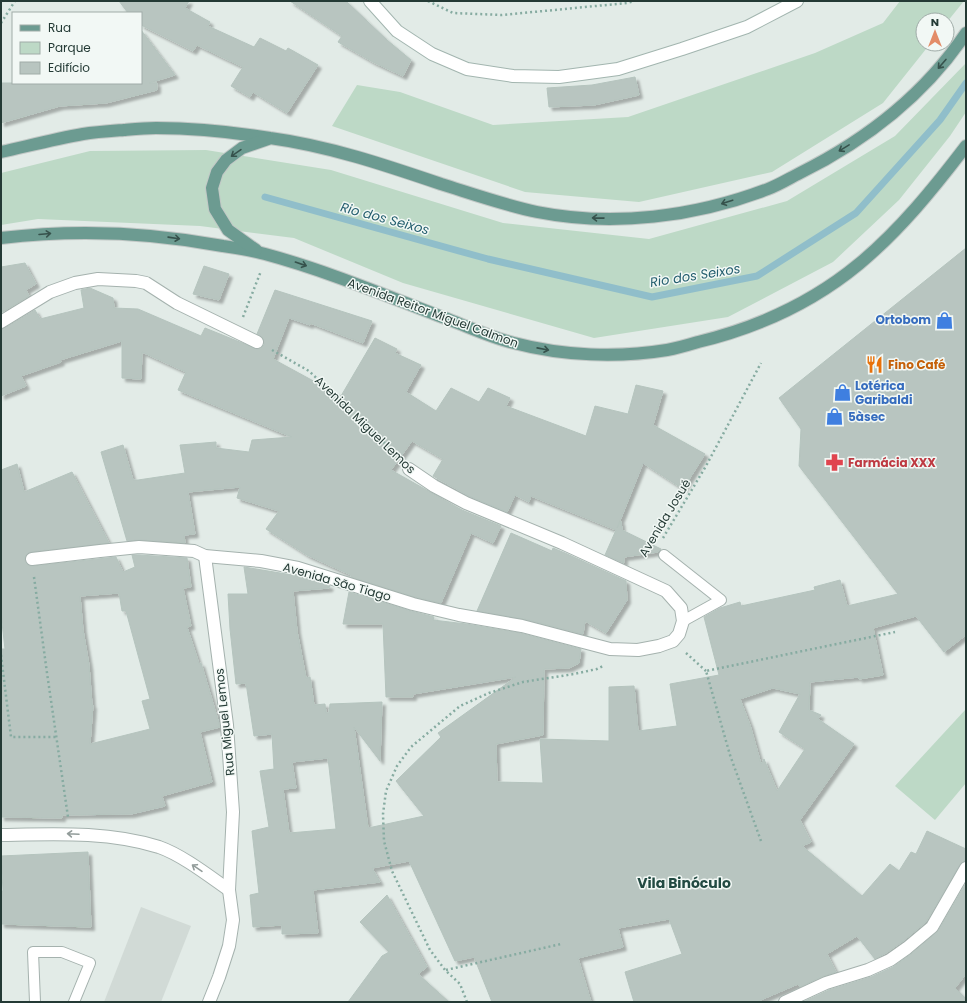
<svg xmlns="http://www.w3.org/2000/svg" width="967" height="1003" font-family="Poppins,sans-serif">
<defs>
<filter id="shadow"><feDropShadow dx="3.5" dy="3.5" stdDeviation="1" flood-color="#0004"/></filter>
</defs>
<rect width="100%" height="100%" fill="#e2ebe7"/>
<polygon fill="#d1dad6" points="141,907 191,926 161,1002 104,1002"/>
<g fill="#bdd9c6">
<polygon points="900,1 964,1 947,22 947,20 923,20 923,44 930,44 883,103 772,172 639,202 525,192 332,126 357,85 400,92 493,125 628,117 815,53 883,23"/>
<polygon points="966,63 966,112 950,136 899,200 833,262 728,317 594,338 403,283 294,238 200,226 38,219 1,225 1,173 90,151 206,150 331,170 503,223 649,239 787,201 895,136"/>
<polygon points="966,709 966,783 935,820 895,786"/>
</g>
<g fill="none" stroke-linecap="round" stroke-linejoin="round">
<polyline stroke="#90beca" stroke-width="7" points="265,197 488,259 652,297 757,276 856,213 940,120 966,83"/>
</g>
<g fill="#b8c5c0" stroke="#b5c4be" fill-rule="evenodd" filter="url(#shadow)">
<polygon points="119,1 189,1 185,8 210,22 208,26 254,47 260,38 286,51 288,48 318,65 287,113 253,92 250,97 231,86 243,67 197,45 193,51 141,25 141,13 128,13"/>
<polygon points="290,1 346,1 387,40 411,60 403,76 373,62 338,42 342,36"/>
<polygon points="141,30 175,75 149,83 157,83 157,90 106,103 60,106 1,123 1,83 141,83"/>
<polygon points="635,77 639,95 594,105 549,107 547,88 592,85"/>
<path d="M966,248V635L944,652L916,616L873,628L883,675L859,679V677L810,682L809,710L821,715L818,719L854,744L800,820L811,842L802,846L862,896L890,864L899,871L911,852L916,854L927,831L966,849V861L960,864L926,922L902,942L886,953L875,959L857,936L827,954L836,972L823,976L800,987L798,984L756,1002H634L625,972L682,954L669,919L618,928L623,947L578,958L591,1002H492L474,957L455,961L409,861L372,868L380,882L313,890L318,933L282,934V925L253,927L250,895L259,893L252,831L269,827L260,771L274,769L272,734L254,736L246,683L236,684L230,629L228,594H248L244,567L298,576L330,586L329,588L293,591L297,631L306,678L310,677L314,705L325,704L326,713H329L330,704L382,702L380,761L354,727L368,828L424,816L396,781L441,737L438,733L516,677L413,694V697H386L383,624H343L349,592L411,611L434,617L433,620L466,624L520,633L581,649L579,663L569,668L544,669L543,735L496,744L497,782L543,783L540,739L609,741V687L634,686L638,731L677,726L670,684L719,675L704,617L720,608L740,602L741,606L815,590L814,587L840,580L847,606L898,594L799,466L801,429L779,398ZM773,688L800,694L779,732L805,749L777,791L764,759L761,764L750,725L740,699ZM328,758L336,829L289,833L283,789L296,788L292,762Z"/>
<polygon points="25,263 36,284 26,290 29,296 1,313 1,267"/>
<polygon points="204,266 229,274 219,300 193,294"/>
<polygon points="90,288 113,298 114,308 138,309 201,336 205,328 257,349 261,348 264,345 263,338 257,334 275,290 372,321 363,343 310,323 310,325 289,318 273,359 341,396 375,338 397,349 395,353 421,365 406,392 436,411 451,388 479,402 488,388 510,398 506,406 586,436 595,406 628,414 636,385 663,391 653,425 705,454 683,489 643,463 617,528 621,521 622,530 661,549 658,552 624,557 624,563 605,555 616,530 531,496 529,502 515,495 507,512 469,496 433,476 443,459 412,441 391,470 462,510 501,526 493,543 471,533 441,603 415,597 351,577 351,575 307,555 266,529 279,511 237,498 240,487 188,492 195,534 184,535 185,543 140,540 127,541 101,452 123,445 133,480 138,480 185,473 180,445 216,442 216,448 249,452 252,440 292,437 178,390 186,372 142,352 141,379 122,378 122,341 60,360 61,362 21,376 26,386 1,396 1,329 5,328 35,310 40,319 84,308 81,290"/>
<path d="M17,464L24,492L72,472L109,543L31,552L25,556V560L29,566H33L116,557L123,572L135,567L132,555H139L187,558L191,587L183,588L191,626L187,627L199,664L201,663L220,727L200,732L212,782L162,796L165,806L131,814L62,815V818L1,817V649H5L1,614V470ZM119,593L122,611H126L150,699L142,701L150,729L90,744L93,705H92L89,665L83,630L80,596Z"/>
<polygon points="511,533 552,551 553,548 565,553 626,581 627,600 606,633 585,621 583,634 524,619 477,611"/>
<polygon points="88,852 91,927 1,924 1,891 3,891 1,856"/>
<polygon points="966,883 966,974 955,988 966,999 966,1002 803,1002 829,990 871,977 893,967 911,954 938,931"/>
<polygon points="387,895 427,967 418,974 449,1002 348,1002 382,956 389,952 360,922"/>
</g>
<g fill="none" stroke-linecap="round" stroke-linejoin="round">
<defs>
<g id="service">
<polyline points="664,555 721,600 683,621"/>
<polyline points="35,1002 33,952 62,952 90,963 74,1002"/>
</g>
<g id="minor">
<polyline points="1,322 50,292 75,283 98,279 136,281 146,283 177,303 257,342"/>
<polyline points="205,556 227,725 233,812 229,890 233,920 229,946 219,977 209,1002"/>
<polyline points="32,559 100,551 139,547 194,551 205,556 261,561 298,568 413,604 459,615 522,626 610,649 638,650 659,646 673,641 679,634 683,621 681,608 666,591 562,543 466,503 434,486 409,469"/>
<path d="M1,835C54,834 108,831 159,847C182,855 209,876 229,890"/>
<polyline points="785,1002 826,983 868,970 890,960 907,948 932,927 966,868"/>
</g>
<polyline id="secondary" points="370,1 397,31 432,54 467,69 513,76 559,77 618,69 682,49 747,27 797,1"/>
<g id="primary">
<path d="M1,152C28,146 55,139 83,134C96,132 111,131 124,130C135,129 145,128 156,128C193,128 233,132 270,138C329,146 385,165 441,184C473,194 504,205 537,212C613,227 695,217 768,189C779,185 790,178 800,173C866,140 925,94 966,33"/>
<path d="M1,238C75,229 149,232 223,246C237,248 251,250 265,254C328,271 389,297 450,320C471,328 492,338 514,343C563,356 618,358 667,350C678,348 688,345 698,342C756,328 813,302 859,264C900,230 934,188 966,146"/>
<polyline points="256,250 228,230 215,209 212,188 217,172 226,160 242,148 268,139"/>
</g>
</defs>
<use href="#service" stroke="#a5b2ae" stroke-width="12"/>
<use href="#minor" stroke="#a5b2ae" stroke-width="14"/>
<use href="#secondary" stroke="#a2b5af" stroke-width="14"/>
<use href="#primary" stroke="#c2c8c6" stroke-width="14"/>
<g stroke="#86aba1" stroke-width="2.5" stroke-dasharray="2 3" stroke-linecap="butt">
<polyline points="428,1 453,13 502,15 627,3 634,1"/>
<polyline points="1,23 15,1"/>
<polyline points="243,317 261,271"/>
<polyline points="272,350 309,371 377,435 397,456"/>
<polyline points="663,538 706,466 761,363"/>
<polyline points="34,577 47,673 68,817"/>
<polyline points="686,653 706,671"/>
<polyline points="1,655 11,737 56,737"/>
<polyline points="761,841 730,755 706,671 895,632"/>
<polyline points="446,970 561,944"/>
<polyline points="467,1002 460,984 445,970 430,950 392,871 384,841 383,814 386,791 397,766 411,747 460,706 489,693 523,682 574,674 597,669 603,666"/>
</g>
<use href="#service" stroke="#fff" stroke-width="10"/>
<use href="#minor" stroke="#fff" stroke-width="12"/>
<use href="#secondary" stroke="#fff" stroke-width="12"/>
<use href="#primary" stroke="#6c9b91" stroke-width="12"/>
</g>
<defs><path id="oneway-shaft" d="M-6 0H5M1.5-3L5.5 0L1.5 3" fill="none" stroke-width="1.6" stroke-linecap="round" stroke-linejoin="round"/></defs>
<g stroke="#36524c">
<use href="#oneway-shaft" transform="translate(942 64) rotate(131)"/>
<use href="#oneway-shaft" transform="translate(844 148) rotate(149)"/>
<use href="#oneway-shaft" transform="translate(236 153) rotate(145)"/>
<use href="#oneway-shaft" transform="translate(727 202) rotate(162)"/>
<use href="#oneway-shaft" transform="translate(598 218) rotate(-179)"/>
<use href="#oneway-shaft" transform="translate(45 234) rotate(-5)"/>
<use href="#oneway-shaft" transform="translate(174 238) rotate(8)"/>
<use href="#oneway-shaft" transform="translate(301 264) rotate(19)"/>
<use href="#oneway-shaft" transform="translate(543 349) rotate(11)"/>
</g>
<g stroke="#929c9a">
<use href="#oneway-shaft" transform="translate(73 834) rotate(-177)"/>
<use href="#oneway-shaft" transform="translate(197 868) rotate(-146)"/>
</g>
<defs>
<symbol id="shop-bare" viewBox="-9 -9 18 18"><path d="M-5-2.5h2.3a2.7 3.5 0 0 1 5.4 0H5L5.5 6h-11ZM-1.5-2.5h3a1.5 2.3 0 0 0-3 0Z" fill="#3f7fe0" stroke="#f2f8f5" stroke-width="2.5" paint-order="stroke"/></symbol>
<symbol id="restaurant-bare" viewBox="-9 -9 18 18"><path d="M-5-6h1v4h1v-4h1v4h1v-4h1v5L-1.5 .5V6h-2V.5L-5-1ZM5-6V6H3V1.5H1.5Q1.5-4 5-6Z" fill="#e8710a" stroke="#f2f8f5" stroke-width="2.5" paint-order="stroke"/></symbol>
<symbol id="pharmacy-bare" viewBox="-9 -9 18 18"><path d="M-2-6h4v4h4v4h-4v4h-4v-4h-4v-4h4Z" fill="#e0444e" stroke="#f2f8f5" stroke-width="2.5" paint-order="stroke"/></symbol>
</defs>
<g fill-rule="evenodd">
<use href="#shop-bare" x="932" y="308" width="25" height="25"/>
<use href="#restaurant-bare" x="862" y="352" width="25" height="25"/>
<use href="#shop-bare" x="830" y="380" width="25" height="25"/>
<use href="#shop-bare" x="822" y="404" width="25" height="25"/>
<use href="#pharmacy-bare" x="822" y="450" width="25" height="25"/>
</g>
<g text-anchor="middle" stroke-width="3" stroke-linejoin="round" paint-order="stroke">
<g font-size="12" fill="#243a35" stroke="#f2f8f5">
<text transform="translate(433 313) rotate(20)" y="4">Avenida Reitor Miguel Calmon</text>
<text transform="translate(365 425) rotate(44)" y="4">Avenida Miguel Lemos</text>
<text transform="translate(665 518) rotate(-59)" y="4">Avenida Josué</text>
<text transform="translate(337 582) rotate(16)" y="4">Avenida São Tiago</text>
<text transform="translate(225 722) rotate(-96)" y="4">Rua Miguel Lemos</text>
</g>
<g font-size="12" font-weight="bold" fill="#366cbe" stroke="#f2f8f5" text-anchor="start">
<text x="931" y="324" text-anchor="end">Ortobom</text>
<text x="855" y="390">Lotérica<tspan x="855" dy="14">Garibaldi</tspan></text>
<text x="848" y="421">5àsec</text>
</g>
<g font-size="12" font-weight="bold" fill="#c56008" stroke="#f2f8f5" text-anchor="start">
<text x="888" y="369">Fino Café</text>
</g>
<g font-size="12" font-weight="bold" fill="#be3a42" stroke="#f2f8f5" text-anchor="start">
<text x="848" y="467">Farmácia XXX</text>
</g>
<g font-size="13" font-style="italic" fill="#255f6f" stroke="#f2f8f5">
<text transform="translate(385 218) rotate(15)" y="5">Rio dos Seixos</text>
<text transform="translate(695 275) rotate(-9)" y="5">Rio dos Seixos</text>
</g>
<g font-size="14" font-weight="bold" fill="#224a42" stroke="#f2f8f5">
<text x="684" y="888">Vila Binóculo</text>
</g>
</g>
<rect width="967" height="1003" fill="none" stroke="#243a35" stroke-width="4"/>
<rect x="12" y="12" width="130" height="72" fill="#f2f8f5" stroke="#a0aca8"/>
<rect x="20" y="25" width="20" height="6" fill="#6c9b91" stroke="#a0aca8"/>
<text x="48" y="32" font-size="12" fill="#243a35">Rua</text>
<rect x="20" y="42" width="20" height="12" fill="#bdd9c6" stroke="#a0aca8"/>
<text x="48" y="52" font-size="12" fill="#243a35">Parque</text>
<rect x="20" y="62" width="20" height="12" fill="#b8c5c0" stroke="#a0aca8"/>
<text x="48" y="72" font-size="12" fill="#243a35">Edifício</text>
<g transform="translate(935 32)"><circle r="19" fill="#f2f8f5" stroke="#a0aca8"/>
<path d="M0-3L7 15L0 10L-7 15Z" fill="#e38c68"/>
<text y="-6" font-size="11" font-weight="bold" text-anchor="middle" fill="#243a35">N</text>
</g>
</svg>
